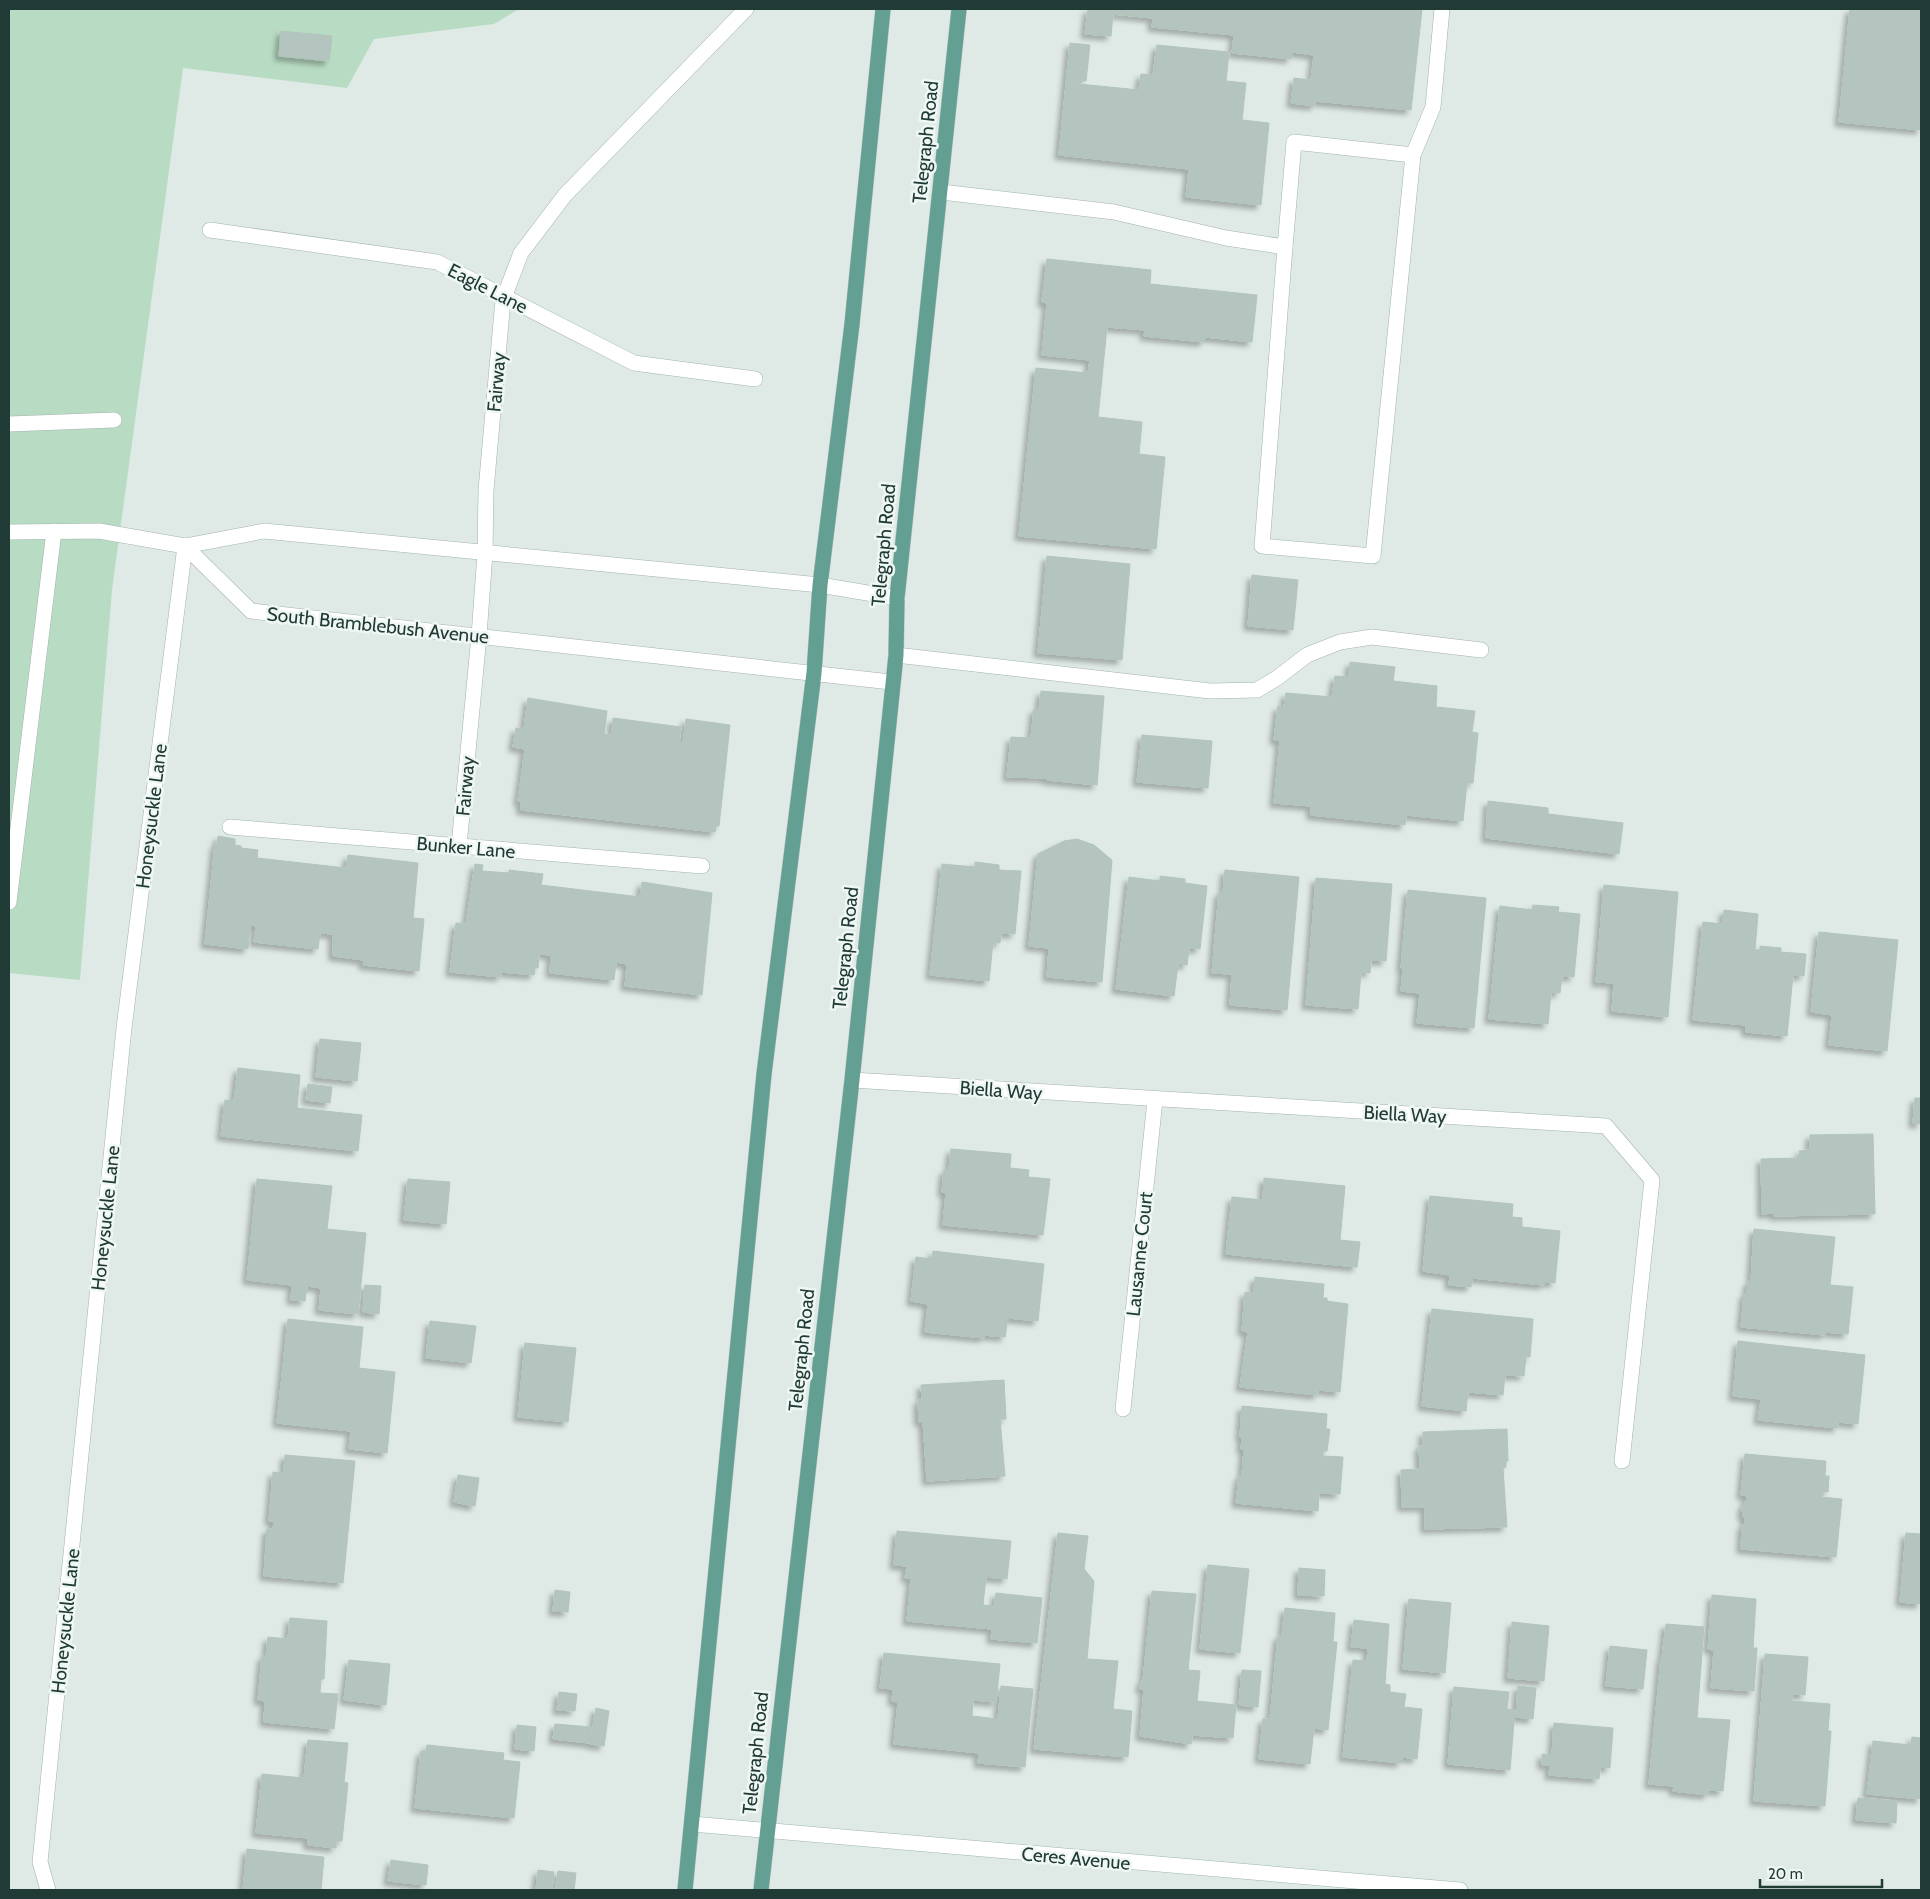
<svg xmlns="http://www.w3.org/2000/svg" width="1930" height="1899" font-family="Cabin,sans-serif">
<defs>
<filter id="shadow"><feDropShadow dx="-4.5" dy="4.5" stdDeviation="2.5" flood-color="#0004"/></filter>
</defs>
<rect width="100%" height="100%" fill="#dfeae6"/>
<polygon fill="#b8dcc3" points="9,9 519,9 494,24 374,39 347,88 183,68 112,590 80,980 9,973"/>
<g fill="#b4c5bf" stroke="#b2c4bd" filter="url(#shadow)">
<polygon points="1088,9 1422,9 1411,110 1315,101 1315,106 1291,103 1294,78 1311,80 1314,55 1292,52 1291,59 1232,53 1234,35 1152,27 1153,18 1113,14 1111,36 1085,34"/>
<polygon points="1850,9 1921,9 1921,130 1839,122"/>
<polygon points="281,31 332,36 329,61 279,56"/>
<polygon points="1070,43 1090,45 1086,81 1079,80 1079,84 1139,90 1141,74 1153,75 1157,45 1229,52 1226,81 1246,83 1242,120 1269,123 1261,205 1186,197 1189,169 1059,155"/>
<polygon points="1047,259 1151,270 1150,284 1257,295 1252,342 1205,337 1204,342 1144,336 1145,330 1107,327 1098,417 1142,422 1139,454 1165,457 1156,549 1019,536 1036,368 1088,373 1090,360 1042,355 1047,303 1042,302"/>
<polygon points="1047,556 1130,564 1122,660 1038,653"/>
<polygon points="1252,575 1298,580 1293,630 1248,626"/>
<polygon points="1350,662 1395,667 1393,681 1437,686 1436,707 1475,711 1472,732 1478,733 1473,783 1467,783 1463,821 1406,815 1405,825 1311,815 1311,806 1274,803 1280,740 1274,740 1278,706 1284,707 1286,693 1332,697 1335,676 1349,677"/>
<polygon points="1041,691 1104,696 1097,785 1047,780 1046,778 1007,777 1011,737 1031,738 1034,709 1039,710"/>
<polygon points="528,698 607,711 604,734 612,735 613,718 681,727 679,743 683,744 686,719 730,725 719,826 716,826 715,832 521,810 521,802 518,801 525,749 513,747 516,728 524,729"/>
<polygon points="1142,735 1212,741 1208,788 1137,782"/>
<polygon points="1488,801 1548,808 1548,814 1623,823 1619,854 1486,838"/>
<polygon points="218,836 235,839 235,845 241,846 241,848 258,850 257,858 346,868 348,855 418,863 413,918 424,919 419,971 363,965 364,960 333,956 333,934 320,933 318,949 254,942 256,926 250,925 248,949 205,944 215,844 217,845"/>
<polygon points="1077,839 1094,845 1112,860 1102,982 1047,977 1049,948 1029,946 1038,854 1064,841"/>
<polygon points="975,862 999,865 999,870 1021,871 1015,934 1001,933 1000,943 993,942 989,981 930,975 942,864 975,867"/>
<polygon points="475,864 483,865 482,871 509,873 509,870 543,874 541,885 640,897 642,882 712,893 702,995 625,986 627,964 616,962 614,980 550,973 551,955 539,954 538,968 535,968 534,975 501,972 501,977 450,972 456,923 466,924"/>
<polygon points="1225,870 1299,877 1287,1010 1230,1005 1232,974 1212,973 1219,892 1223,893"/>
<polygon points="1160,876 1185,879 1185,883 1207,886 1200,949 1189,948 1187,965 1178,964 1174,996 1116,989 1129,877 1160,881"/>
<polygon points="1316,878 1392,884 1386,961 1371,960 1370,973 1361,972 1358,1009 1306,1005"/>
<polygon points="1604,885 1678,892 1668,1017 1612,1011 1614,983 1596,982"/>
<polygon points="1408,890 1486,898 1474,1028 1417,1023 1420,993 1401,991 1403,969 1401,968"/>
<polygon points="1533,905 1559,907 1558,912 1580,914 1574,977 1562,976 1560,993 1551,992 1548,1024 1489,1019 1500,906 1532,910"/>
<polygon points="1724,910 1758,914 1755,950 1760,950 1760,946 1781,948 1781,952 1806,954 1804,976 1793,975 1787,1036 1746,1032 1746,1025 1693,1020 1703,922 1723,924"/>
<polygon points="1819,932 1898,940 1887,1051 1829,1045 1832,1015 1811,1012"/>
<polygon points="320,1039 361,1043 357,1081 316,1077"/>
<polygon points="238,1068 300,1075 297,1108 362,1115 358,1151 221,1136 225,1100 234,1101"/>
<polygon points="308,1084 332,1087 330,1103 306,1100"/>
<polygon points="1915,1098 1921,1098 1921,1124 1913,1123"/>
<polygon points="1873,1134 1875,1214 1774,1216 1774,1213 1762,1214 1761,1159 1800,1158 1799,1151 1810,1150 1810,1135"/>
<polygon points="951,1149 1011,1154 1010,1168 1029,1170 1028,1177 1050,1179 1043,1235 943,1225 946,1193 942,1192 944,1170 949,1170"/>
<polygon points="1264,1178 1345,1186 1340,1240 1360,1242 1357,1267 1226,1254 1232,1197 1263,1200"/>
<polygon points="257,1179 332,1186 327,1229 366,1233 358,1314 319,1310 321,1288 307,1286 305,1301 291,1300 292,1285 247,1280"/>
<polygon points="408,1179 450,1182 446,1224 404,1220"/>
<polygon points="1430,1196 1513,1204 1512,1217 1522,1218 1522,1227 1560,1231 1555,1283 1544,1282 1544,1285 1472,1278 1471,1287 1449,1285 1450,1275 1423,1271"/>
<polygon points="1754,1229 1835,1237 1830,1285 1853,1287 1848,1334 1825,1332 1825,1335 1741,1327 1744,1294 1747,1294 1748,1282 1751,1282"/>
<polygon points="933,1251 1044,1264 1038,1321 1008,1318 1005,1337 984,1335 984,1338 925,1332 928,1304 911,1301 916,1257 932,1259"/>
<polygon points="1255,1277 1324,1284 1323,1298 1327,1298 1327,1301 1348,1304 1340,1392 1318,1390 1318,1395 1240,1387 1248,1332 1242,1331 1245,1292 1254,1293"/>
<polygon points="365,1285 381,1286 379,1314 363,1312"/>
<polygon points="1432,1309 1533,1319 1530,1357 1526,1356 1524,1376 1505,1375 1503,1395 1468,1392 1466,1411 1422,1406"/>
<polygon points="288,1319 363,1327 359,1368 395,1372 387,1453 349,1449 351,1431 277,1423"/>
<polygon points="430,1321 476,1326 471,1363 426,1358"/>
<polygon points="1738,1341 1865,1355 1858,1424 1838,1422 1838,1428 1758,1420 1761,1399 1733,1396"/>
<polygon points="525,1343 576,1348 568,1422 518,1417"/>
<polygon points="1004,1380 1006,1419 1000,1419 1005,1476 927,1481 923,1421 919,1422 918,1400 922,1400 921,1385"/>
<polygon points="1242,1406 1327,1414 1326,1429 1330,1429 1327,1451 1323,1451 1323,1456 1343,1457 1340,1494 1319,1493 1318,1511 1236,1503 1239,1476 1242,1476 1244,1449 1241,1449 1242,1438 1240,1437"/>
<polygon points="1507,1429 1508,1461 1506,1461 1506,1467 1503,1468 1507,1527 1425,1529 1425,1507 1402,1507 1401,1470 1420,1469 1419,1446 1423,1446 1423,1432"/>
<polygon points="1745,1454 1826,1461 1825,1476 1829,1476 1828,1492 1821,1492 1821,1497 1842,1499 1836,1557 1741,1549 1742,1525 1745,1525 1745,1517 1743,1517 1742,1507 1747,1499 1746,1495 1741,1495"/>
<polygon points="285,1455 355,1461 343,1583 264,1576 267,1529 273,1529 274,1521 269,1521 273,1472 284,1473"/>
<polygon points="458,1475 479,1478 475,1506 454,1502"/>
<polygon points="897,1531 1011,1541 1007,1579 986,1577 983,1605 995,1606 996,1593 1042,1598 1037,1643 991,1639 992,1629 907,1621 911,1578 905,1578 907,1566 894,1565"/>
<polygon points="1058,1533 1088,1536 1084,1569 1094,1581 1087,1659 1118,1661 1113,1709 1132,1711 1128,1757 1034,1749"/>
<polygon points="1906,1533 1921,1534 1921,1604 1900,1602"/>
<polygon points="1208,1565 1249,1569 1240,1653 1200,1649"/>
<polygon points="1299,1568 1325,1570 1324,1596 1298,1595"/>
<polygon points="555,1590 570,1592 568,1612 553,1611"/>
<polygon points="1152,1591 1196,1594 1188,1670 1200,1671 1197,1701 1236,1705 1233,1738 1192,1735 1191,1744 1140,1736 1144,1689 1140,1689 1141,1681 1143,1681"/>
<polygon points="1712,1595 1756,1599 1753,1648 1757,1648 1754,1691 1711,1688 1714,1650 1708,1649"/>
<polygon points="1409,1599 1451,1603 1445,1673 1403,1669"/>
<polygon points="1285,1608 1335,1613 1333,1642 1337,1642 1328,1730 1314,1728 1310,1764 1259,1759 1263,1719 1270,1719 1278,1636 1282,1636"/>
<polygon points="290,1618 327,1621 324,1679 321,1679 320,1693 338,1694 334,1729 264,1722 265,1701 258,1700 262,1656 266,1657 268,1637 288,1639"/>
<polygon points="1354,1620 1389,1624 1385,1684 1390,1685 1390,1692 1406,1694 1404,1707 1422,1709 1417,1759 1402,1757 1401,1763 1343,1757 1353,1660 1367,1661 1368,1648 1351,1647"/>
<polygon points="1512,1622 1549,1626 1544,1681 1508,1678"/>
<polygon points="1666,1624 1704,1627 1697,1718 1730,1720 1723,1791 1708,1790 1708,1795 1673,1791 1674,1786 1649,1784 1661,1658 1662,1658"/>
<polygon points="1610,1646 1647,1650 1643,1689 1606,1686"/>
<polygon points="884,1653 1000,1664 996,1702 973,1700 972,1716 998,1719 1001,1686 1033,1689 1025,1767 978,1763 979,1753 894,1744 898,1702 892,1701 893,1689 880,1688"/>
<polygon points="1765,1654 1808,1657 1805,1695 1792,1694 1792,1701 1830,1704 1828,1731 1831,1731 1825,1806 1754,1801"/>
<polygon points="349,1660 390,1664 386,1705 344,1700"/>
<polygon points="1242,1670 1261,1671 1258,1707 1239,1705"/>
<polygon points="1518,1686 1536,1688 1533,1719 1516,1717"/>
<polygon points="1454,1687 1509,1692 1507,1709 1515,1710 1510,1770 1448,1764"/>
<polygon points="559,1692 577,1694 575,1711 557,1710"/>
<polygon points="596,1708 609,1711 604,1746 590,1744"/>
<polygon points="1554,1723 1613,1728 1610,1768 1600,1767 1599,1779 1549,1775 1550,1765 1542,1765 1542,1754 1552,1755"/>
<polygon points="555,1724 591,1727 589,1743 553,1739"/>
<polygon points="517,1725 536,1727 534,1751 515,1749"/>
<polygon points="1912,1737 1921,1738 1921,1799 1867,1794 1873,1741 1911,1745"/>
<polygon points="308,1740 348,1743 344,1782 348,1783 342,1841 336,1841 336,1848 308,1845 308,1838 256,1833 262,1774 304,1778"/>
<polygon points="427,1745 504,1753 503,1760 520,1762 514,1818 415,1808 421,1751 426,1752"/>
<polygon points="1858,1798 1897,1801 1896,1823 1856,1820"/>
<polygon points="247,1849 324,1857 321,1890 243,1890"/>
<polygon points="391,1860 428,1865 426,1885 388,1881"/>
<polygon points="538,1870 554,1872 552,1890 536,1890"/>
<polygon points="558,1871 576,1873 574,1890 555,1890"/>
</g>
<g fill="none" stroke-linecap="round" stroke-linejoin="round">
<defs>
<g id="lane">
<polyline points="941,192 1114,212 1226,238 1285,247 1262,546 1373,556 1413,155 1433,107 1442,9"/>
<polyline points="1285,247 1294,142 1413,155"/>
<polyline points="9,424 114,420"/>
<polyline points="9,532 99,531 185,546"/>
<polyline points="896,655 1210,691 1257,690 1277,678 1307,655 1340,642 1372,637 1481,650"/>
<polyline points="9,902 54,531"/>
</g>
<g id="street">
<polyline points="210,230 437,262 634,363 755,379"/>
<polyline points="185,546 251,611 891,682"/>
<polyline points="185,546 264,531 820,585 897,598"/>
<polyline points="230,827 702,866"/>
<polyline points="459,846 479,636 485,553 486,490 503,300 521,253 565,195 746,9"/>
<polyline points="852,1080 1606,1126 1652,1180 1622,1461"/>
<polyline points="1123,1409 1155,1100"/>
<polyline points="48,1890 40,1862 124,1028 185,546"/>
</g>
<polyline id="secondary" points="692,1824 1460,1890"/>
<g id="primary">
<polyline points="685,1890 764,1074 814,673 820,585 852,324 883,9"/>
<polyline points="761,1890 852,1080 896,655 897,598 959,9"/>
</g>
</defs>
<use href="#lane" stroke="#a2b2ad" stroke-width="16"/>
<use href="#street" stroke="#a2b2ad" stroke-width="16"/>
<use href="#secondary" stroke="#9eb6af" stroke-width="16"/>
<use href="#primary" stroke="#bcc4c2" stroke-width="16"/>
<use href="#lane" stroke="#fff" stroke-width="15"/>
<use href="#street" stroke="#fff" stroke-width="15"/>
<use href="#secondary" stroke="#fff" stroke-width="15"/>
<use href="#primary" stroke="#63a093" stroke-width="15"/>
</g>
<g text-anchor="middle" stroke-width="5" stroke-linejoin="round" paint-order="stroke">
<g font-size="19" fill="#203a35" stroke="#eff7f4">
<text transform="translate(925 142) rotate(-84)" y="7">Telegraph Road</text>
<text transform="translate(488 288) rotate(27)" y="7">Eagle Lane</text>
<text transform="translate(496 382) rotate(-85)" y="7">Fairway</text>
<text transform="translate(883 545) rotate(-85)" y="7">Telegraph Road</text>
<text transform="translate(378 625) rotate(6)" y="7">South Bramblebush Avenue</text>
<text transform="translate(465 786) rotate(-85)" y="7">Fairway</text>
<text transform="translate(151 816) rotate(-83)" y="7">Honeysuckle Lane</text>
<text transform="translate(466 847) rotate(5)" y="7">Bunker Lane</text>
<text transform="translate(845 948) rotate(-84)" y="7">Telegraph Road</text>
<text transform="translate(1001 1090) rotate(4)" y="7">Biella Way</text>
<text transform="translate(1405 1114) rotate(3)" y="7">Biella Way</text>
<text transform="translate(105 1218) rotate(-84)" y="7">Honeysuckle Lane</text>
<text transform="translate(1139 1254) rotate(-84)" y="7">Lausanne Court</text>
<text transform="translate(801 1350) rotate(-84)" y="7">Telegraph Road</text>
<text transform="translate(65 1621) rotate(-84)" y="7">Honeysuckle Lane</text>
<text transform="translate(755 1753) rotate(-84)" y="7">Telegraph Road</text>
<text transform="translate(1076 1858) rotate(5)" y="7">Ceres Avenue</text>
</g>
</g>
<rect width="1930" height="1899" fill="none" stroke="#203a35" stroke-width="20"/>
<path d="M1760 1879v8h122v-8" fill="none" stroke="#203a35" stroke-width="2.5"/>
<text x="1768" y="1879" font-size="15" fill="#203a35" stroke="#eff7f4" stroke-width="4" paint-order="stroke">20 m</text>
</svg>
